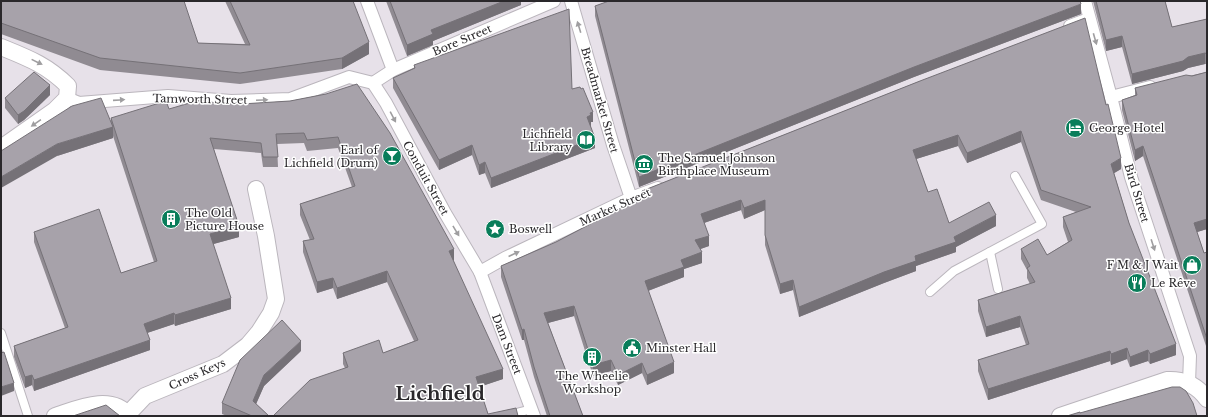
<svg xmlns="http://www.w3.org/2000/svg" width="1208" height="417" font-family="'Libre Baskerville',serif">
<rect width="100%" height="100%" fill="#e7e1e9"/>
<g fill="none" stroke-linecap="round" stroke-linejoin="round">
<defs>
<g id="service">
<polyline points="990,252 998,289"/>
<polyline points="930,292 954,271 1042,224 1015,176"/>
<polyline points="1,333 28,416"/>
<polyline points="505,416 532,409"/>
</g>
<g id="pedestrian">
<polyline points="367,1 393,70"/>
<polyline points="571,1 613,145 631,198"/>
<polyline points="1085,1 1111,97 1131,177 1190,356 1189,383"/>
<polyline points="1070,26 1089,19"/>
<polyline points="373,83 386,103 445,213 480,272 534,416"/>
<polyline points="373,83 393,70 554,1"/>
<polyline points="1111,97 1150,87"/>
<polyline points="67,98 79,103 168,96 231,101 290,99 349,77 373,83"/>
<polyline points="480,272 505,258 631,198 658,188"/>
</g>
<g id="minor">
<path d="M1,47C28,58 47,65 68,86L67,98L55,110L1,148"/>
<polyline points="128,414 145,396 223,364 248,345 259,332 271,313 276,299 266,236 256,189"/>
<path d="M55,416C77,409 111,393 129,416"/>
<path d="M1060,416L1167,380C1184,379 1197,385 1207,399"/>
</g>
</defs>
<use href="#service" stroke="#bbb6bd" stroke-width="10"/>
<use href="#pedestrian" stroke="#bbb6bd" stroke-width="14"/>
<use href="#minor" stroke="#bbb6bd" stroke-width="18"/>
<use href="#service" stroke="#fff" stroke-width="8"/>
<use href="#pedestrian" stroke="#fff" stroke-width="12"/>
<use href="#minor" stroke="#fff" stroke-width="16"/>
</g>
<g fill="#908b92">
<polygon points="1,1 198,43 245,44 225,1 353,1 369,54 342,69 240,84 100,70 1,34"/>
<polygon points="386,1 521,1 521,5 433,41 433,45 407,56"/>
<polygon points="1093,1 1165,1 1172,27 1207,19 1207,64 1205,64 1188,68 1183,71 1132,84 1122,47 1106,51"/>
<polygon points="595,6 1081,14 914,77 639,187 595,16"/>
<polygon points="414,65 572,89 593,122 591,122 590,126 595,148 491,188 485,173 479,175 472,155 439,170 393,88 393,78 414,68"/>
<polygon points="1207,72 1207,229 1197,232 1204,253 1207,252 1207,349 1143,156 1135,161 1122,110 1122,100 1135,95 1135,88"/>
<polygon points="920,81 1121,169 1114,173 1129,223 1176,355 1150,364 1148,361 1130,367 1127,359 1111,365 1110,361 988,400 978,371 978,360 1026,345 1020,327 986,337 978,311 978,300 1030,284 1027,278 1027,270 1021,259 1021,249 1047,255 1068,242 1063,227 1063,217 1076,212 1041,200 1021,142 967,163 958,146 916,159 928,192 949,223 996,226 956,247 956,252 916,266 916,271 884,283 799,317 793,290 780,294 765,245 765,210 744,219 741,210 704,223 709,246 700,249 702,263 684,269 684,277 648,291 674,373 647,385 642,373 618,385 611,371 593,376 574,316 548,323 583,416 547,416 534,377 524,340 522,340 501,277 501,266 556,242 642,197 642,191"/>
<polygon points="326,94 454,260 453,260 503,379 479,387 488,414 518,416 273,416 345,368 343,364 343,353 383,353 414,341 387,282 337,299 333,288 317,293 303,252 303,241 310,240 300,215 300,204 352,187 338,148 307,151 304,143 277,144 278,167 263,167 261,153 214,149 239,237 213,244 231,309 175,326 174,324 147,333 150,350 34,391 32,385 25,388 14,357 14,346 65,328 34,242 34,232 121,273 154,262 113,136 113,138 57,156 111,121 111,118 169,109 216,103 241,104 290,101"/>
<polygon points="50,95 24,120 18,124 5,108 5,98"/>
<polygon points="301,351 264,386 256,404 269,416 227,416 222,414 222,403"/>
</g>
<g fill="#757177">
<polygon points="504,1 521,1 521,5 433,41 433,45 407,56 407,45 431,30"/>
<polygon points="1081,4 1081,14 914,77 639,187 639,177 914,67"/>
<polygon points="1122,36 1122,47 1106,51 1106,40"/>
<polygon points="369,42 369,54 342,69 342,58"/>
<polygon points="1205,53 1205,64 1188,68 1183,71 1132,84 1132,74 1188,57"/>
<polygon points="2,59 2,70 1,72 1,61"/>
<polygon points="50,85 50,95 24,120 18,124 18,115"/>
<polygon points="593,112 593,122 591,122 591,126 587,127 587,117 590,113"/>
<polygon points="113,127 113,138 57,156 1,188 1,177 57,144"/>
<polygon points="1021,131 1021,142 967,163 967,153"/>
<polygon points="958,135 958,146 913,160 913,150"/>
<polygon points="595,138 595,148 491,188 491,178"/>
<polygon points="472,145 472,155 439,170 439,160"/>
<polygon points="1143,146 1143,156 1135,161 1135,150"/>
<polygon points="1121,158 1121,169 1111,175 1111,164"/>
<polygon points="485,162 485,173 479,175 479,165"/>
<polygon points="741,200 741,210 701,224 701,214"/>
<polygon points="765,200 765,210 744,219 744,208"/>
<polygon points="996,215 996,226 956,247 956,252 916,266 916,271 884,283 799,317 799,307 954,237"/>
<polygon points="1207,219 1207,229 1194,233 1194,223"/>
<polygon points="239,226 239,237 210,245 210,234"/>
<polygon points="709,236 709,246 695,251 695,240"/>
<polygon points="454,249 454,260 449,262 449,251"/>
<polygon points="702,252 702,263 684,269 684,277 645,292 645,281 681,260"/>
<polygon points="387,271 387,282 337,299 337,288"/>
<polygon points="333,278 333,288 317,293 317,282"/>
<polygon points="793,280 793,290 780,294 780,284"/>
<polygon points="231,298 231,309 175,326 175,315"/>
<polygon points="574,306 574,316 544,324 544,313"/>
<polygon points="174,313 174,324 144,334 144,324"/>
<polygon points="1020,316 1020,327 986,337 986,327"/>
<polygon points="524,329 524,340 522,340 522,330"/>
<polygon points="150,340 150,350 34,391 34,380"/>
<polygon points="301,341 301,351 264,386 253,411 253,401 264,375"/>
<polygon points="1176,344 1176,355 1150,364 1150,354"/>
<polygon points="1127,348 1127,359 1111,365 1111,354"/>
<polygon points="1148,350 1148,361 1130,367 1130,357"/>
<polygon points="1110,351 1110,361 988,400 988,389"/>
<polygon points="611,360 611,371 593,376 593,365"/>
<polygon points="674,362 674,373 647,385 647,375"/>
<polygon points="642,363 642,373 618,385 618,375"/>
<polygon points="503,369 503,379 476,388 476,377"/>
<polygon points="32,375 32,385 25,388 25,377"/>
<polygon points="14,383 14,391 1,396 1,387"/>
</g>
<g fill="#a7a2aa" stroke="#757177">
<polygon points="1,1 184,1 198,43 250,45 230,1 353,1 369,42 342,58 240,73 100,58 1,23"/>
<polygon points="390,1 504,1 431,30 433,34 407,45"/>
<polygon points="609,1 1080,1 1081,4 914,67 639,177 595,6"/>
<polygon points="1096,1 1165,1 1172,27 1207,19 1207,54 1205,53 1188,57 1183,61 1132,74 1122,36 1106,40"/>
<polygon points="569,9 572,89 580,87 581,89 583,88 593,112 590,113 591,115 587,117 595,138 491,178 485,162 479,165 472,145 439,160 393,78 415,68 414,65"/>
<polygon points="1085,18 1106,105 1108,104 1121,158 1111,164 1129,223 1176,344 1150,354 1148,350 1130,357 1127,348 1111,354 1110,351 988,389 978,360 1029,344 1020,316 986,327 978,300 1035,282 1027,268 1030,266 1021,249 1038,239 1047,255 1072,240 1063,217 1091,207 1041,190 1021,131 967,153 958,135 913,150 928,192 937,189 949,223 989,202 996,215 954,237 956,242 915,256 916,261 884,272 799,307 793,280 780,284 765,235 765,200 744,208 741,200 701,214 709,236 695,240 702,252 681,260 684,267 645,281 674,362 647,375 642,363 618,375 611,360 593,365 574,306 544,313 583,416 550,416 534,367 524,329 522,330 501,266 556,242 644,196 642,191 920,81"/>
<polygon points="34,72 50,85 24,111 18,115 5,98"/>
<polygon points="1207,72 1207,219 1194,223 1204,253 1207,252 1207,339 1143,146 1135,150 1122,100 1137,95 1135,88 1186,75 1192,76"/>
<polygon points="357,84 390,133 454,249 449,251 503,369 476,377 488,414 516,408 518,416 273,416 310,380 348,367 343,353 379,340 383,353 418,340 387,271 337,288 333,278 317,282 303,241 314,239 300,204 355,186 338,137 307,140 304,133 276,134 278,157 263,157 261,143 210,138 239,226 210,234 231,298 175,315 174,313 144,324 150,340 34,380 32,375 25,377 14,346 68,327 34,232 99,209 121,273 157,261 111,118 166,101 169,109 200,100 216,103 241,104 290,101 326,94"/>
<polygon points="101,98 113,127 57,144 1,177 1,151 72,106"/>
<polygon points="282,320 301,341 264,375 253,401 269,416 252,416 222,403 240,360"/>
<polygon points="4,352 14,383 1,387 1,353"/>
<polygon points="1172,387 1180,387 1186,391 1193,403 1197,416 1067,416 1080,412 1080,413"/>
<polygon points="106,405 120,416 73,416"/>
</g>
<defs><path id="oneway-solid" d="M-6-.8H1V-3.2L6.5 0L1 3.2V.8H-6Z"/></defs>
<g fill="#9f9ea0">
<use href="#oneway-solid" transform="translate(579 27) rotate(-107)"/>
<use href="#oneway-solid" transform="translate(1095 39) rotate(74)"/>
<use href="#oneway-solid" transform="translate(37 62) rotate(26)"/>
<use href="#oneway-solid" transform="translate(119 100) rotate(-4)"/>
<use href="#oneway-solid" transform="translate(262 100) rotate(-3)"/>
<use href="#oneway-solid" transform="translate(393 117) rotate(62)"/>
<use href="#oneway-solid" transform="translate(36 123) rotate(145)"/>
<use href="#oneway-solid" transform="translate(456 231) rotate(59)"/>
<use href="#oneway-solid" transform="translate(1153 245) rotate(72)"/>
<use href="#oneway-solid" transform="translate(514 254) rotate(-25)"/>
</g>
<defs>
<symbol id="hotel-disc" viewBox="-11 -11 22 22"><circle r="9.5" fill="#097d5a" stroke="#fff"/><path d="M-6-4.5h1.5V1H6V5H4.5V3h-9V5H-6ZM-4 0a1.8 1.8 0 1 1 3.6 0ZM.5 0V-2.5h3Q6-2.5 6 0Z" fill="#fff"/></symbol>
<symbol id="library-disc" viewBox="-11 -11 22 22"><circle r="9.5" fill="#097d5a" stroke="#fff"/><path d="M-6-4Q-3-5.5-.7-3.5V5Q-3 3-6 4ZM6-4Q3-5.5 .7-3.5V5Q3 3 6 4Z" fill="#fff"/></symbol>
<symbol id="bar-disc" viewBox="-11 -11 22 22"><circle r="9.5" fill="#097d5a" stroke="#fff"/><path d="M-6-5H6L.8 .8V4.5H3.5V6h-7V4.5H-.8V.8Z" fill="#fff"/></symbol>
<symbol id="museum-disc" viewBox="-11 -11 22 22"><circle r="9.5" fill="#097d5a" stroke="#fff"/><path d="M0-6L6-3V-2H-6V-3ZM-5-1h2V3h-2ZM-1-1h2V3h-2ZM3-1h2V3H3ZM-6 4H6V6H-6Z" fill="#fff"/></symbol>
<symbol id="building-disc" viewBox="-11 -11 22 22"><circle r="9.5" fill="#097d5a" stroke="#fff"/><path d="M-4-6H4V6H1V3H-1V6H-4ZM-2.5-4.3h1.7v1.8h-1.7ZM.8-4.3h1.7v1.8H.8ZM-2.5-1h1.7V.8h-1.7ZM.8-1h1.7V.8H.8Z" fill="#fff"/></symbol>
<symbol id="sight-disc" viewBox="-11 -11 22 22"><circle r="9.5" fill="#097d5a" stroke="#fff"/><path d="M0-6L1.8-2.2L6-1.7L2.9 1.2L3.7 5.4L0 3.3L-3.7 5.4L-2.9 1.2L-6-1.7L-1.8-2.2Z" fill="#fff"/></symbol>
<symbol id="shop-disc" viewBox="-11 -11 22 22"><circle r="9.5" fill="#097d5a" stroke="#fff"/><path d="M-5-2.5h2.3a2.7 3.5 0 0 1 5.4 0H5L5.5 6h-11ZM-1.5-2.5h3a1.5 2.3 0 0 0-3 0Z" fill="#fff"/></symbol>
<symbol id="restaurant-disc" viewBox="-11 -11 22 22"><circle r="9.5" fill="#097d5a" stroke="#fff"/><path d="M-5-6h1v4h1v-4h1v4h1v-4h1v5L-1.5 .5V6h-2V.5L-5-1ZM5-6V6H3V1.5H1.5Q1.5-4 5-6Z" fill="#fff"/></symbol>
<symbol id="civic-disc" viewBox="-11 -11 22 22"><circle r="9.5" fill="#097d5a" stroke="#fff"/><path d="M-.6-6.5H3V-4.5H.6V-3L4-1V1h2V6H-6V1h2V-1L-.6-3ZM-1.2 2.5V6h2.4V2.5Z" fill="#fff"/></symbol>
</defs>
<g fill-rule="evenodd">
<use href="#hotel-disc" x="1064" y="117" width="22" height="22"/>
<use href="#library-disc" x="575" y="129" width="22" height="22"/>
<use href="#bar-disc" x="381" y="145" width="22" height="22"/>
<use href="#museum-disc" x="633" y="153" width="22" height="22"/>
<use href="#building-disc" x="160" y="208" width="22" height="22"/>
<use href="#sight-disc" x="484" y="218" width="22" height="22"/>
<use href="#shop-disc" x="1181" y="254" width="22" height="22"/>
<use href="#restaurant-disc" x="1126" y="272" width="22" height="22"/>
<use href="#civic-disc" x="621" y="337" width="22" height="22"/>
<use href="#building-disc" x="581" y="346" width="22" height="22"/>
</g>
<g text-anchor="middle" stroke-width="3" stroke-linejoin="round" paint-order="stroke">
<g font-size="11" fill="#2a282b" stroke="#fff">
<text transform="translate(462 40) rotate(-23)" y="4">Bore Street</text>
<text transform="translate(200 99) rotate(1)" y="4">Tamworth Street</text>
<text transform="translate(600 100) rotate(74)" y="4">Breadmarket Street</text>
<text transform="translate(426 178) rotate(61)" y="4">Conduit Street</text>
<text transform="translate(1137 193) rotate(73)" y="4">Bird Street</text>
<text transform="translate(615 207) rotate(-24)" y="4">Market Street</text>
<text transform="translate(507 344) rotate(69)" y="4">Dam Street</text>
<text transform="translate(197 374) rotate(-24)" y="4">Cross Keys</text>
</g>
<g font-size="11" fill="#2a282b" stroke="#fff" text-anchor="start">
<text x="1089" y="132">George Hotel</text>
<text x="572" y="138" text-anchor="end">Lichfield<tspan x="572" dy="13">Library</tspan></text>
<text x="378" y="154" text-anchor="end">Earl of<tspan x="378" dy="13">Lichfield (Drum)</tspan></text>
<text x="658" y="162">The Samuel Johnson<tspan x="658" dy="13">Birthplace Museum</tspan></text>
<text x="185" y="217">The Old<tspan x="185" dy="13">Picture House</tspan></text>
<text x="509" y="233">Boswell</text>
<text x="1178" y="269" text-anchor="end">F M &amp; J Wait</text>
<text x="1151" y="287">Le Rêve</text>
<text x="646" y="352">Minster Hall</text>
<text x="592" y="380" text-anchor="middle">The Wheelie<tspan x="592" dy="13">Workshop</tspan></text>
</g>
<g font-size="19" font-weight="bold" fill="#2a282b" stroke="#fff">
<text x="440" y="400">Lichfield</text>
</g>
</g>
<rect width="1208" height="417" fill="none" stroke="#2a282b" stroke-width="4"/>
</svg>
